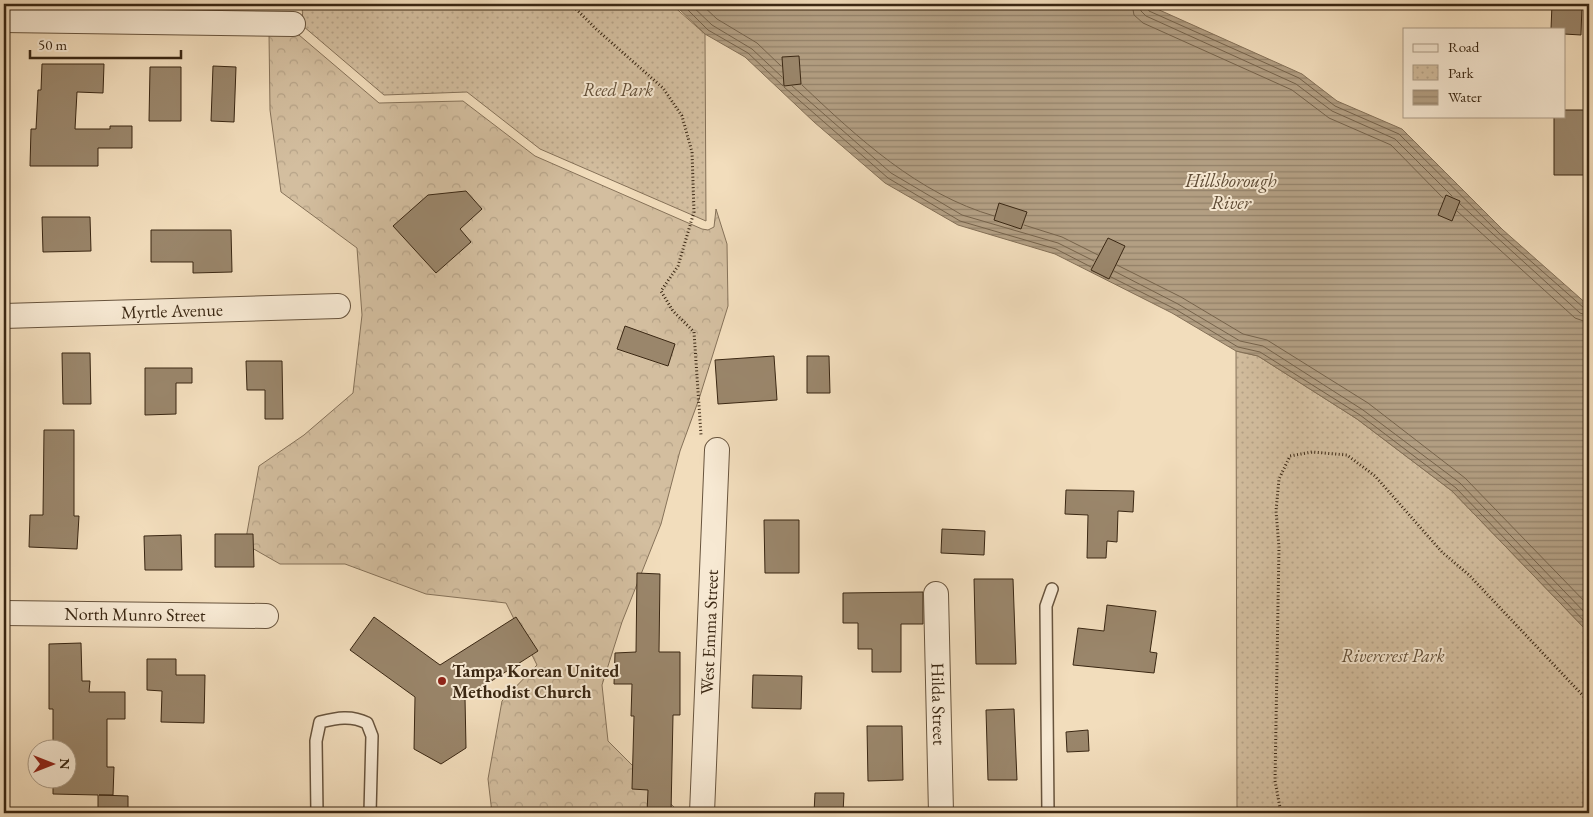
<svg xmlns="http://www.w3.org/2000/svg" width="1593" height="817" font-family="'EB Garamond',serif">
<defs>
<pattern id="forest-crowns" width="20" height="18" patternUnits="userSpaceOnUse" patternTransform="scale(1.25)"><rect width="20" height="18" fill="#d3be9f"/><path d="M2 6a3 3 0 1 1 6 0M12 15a3 3 0 1 1 6 0" fill="none" stroke="#b6a388"/></pattern>
<pattern id="park-dots" width="8" height="8" patternUnits="userSpaceOnUse" patternTransform="scale(1.25)"><rect width="8" height="8" fill="#d3be9f"/><path d="M2 2h.1M6 6h.1" fill="none" stroke="#b6a388" stroke-width="1.8" stroke-linecap="round"/></pattern>
<pattern id="water-rules" width="6" height="5" patternUnits="userSpaceOnUse" patternTransform="scale(1.25)"><rect width="6" height="5" fill="#b39f83"/><path d="M0 2.5h6" fill="none" stroke="#93826a"/></pattern>
</defs>
<rect width="100%" height="100%" fill="#f2ddbc"/>
<filter id="stains"><feTurbulence type="fractalNoise" baseFrequency=".004" numOctaves="4"/><feColorMatrix values="0 0 0 0 .2 0 0 0 0 .09 0 0 0 0 .02 0 0 0 .5 -.17"/></filter>
<radialGradient id="worn" r=".72"><stop offset=".6" stop-color="#630" stop-opacity="0"/><stop offset="1" stop-color="#630" stop-opacity=".3"/></radialGradient>
<polygon fill="url(#forest-crowns)" stroke="#867259" points="269,34 299,35 379,103 463,101 535,156 702,229 708,230 714,227 716,209 727,244 728,306 699,399 680,451 661,524 622,622 602,685 608,741 680,813 492,813 488,779 502,701 537,665 506,603 426,594 345,564 280,564 245,544 259,466 304,435 353,393 362,315 357,248 281,192 270,110"/>
<g fill="url(#park-dots)" stroke="#867259">
<polygon points="302,4 671,4 705,34 706,221 540,149 467,92 384,95 303,26"/>
<polygon points="1236,351 1258,356 1357,419 1452,491 1589,633 1589,813 1237,813"/>
</g>
<polygon fill="url(#water-rules)" stroke="#836f56" points="674,4 1146,4 1302,74 1337,101 1402,129 1503,230 1589,306 1589,633 1452,491 1357,419 1258,356 1236,351 1172,313 1055,254 958,225 885,183 814,122 745,57 705,34"/>
<g fill="none" stroke-linecap="round" stroke-linejoin="round">
<g stroke="#76634b" stroke-width="1">
<polyline points="682,4 708,30 748,53 783,86"/>
<polyline points="690,4 712,25 752,49 782,77"/>
<polyline points="701,4 717,19 757,43 781,66"/>
<polyline points="1132,4 1134,15 1143,23 1292,90 1329,118 1391,145 1443,198"/>
<polyline points="1139,4 1141,11 1146,16 1296,84 1332,111 1395,139 1452,196"/>
<polyline points="1146,4 1149,11 1299,78 1335,106 1399,134 1500,234 1584,308 1589,310"/>
<path d="M802,85C858,138 918,194 994,216"/>
<polyline points="792,86 891,173 962,215 1058,243 1094,261"/>
<polyline points="784,87 888,178 960,221 1056,249 1091,267"/>
<polyline points="1460,204 1580,313 1589,316"/>
<polyline points="1457,211 1575,318 1589,323"/>
<polyline points="1024,225 1062,237 1098,255"/>
<polyline points="1117,265 1181,297 1243,334 1267,340 1368,403 1465,478 1589,606"/>
<polyline points="1114,271 1178,304 1240,341 1263,346 1363,410 1460,483 1589,617"/>
<polyline points="1111,277 1175,309 1238,347 1260,352 1360,415 1456,488 1589,626"/>
</g>
</g>
<g fill="#9a866b" stroke="#3a2713">
<polygon points="1552,4 1582,4 1581,35 1564,34 1564,29 1551,29"/>
<polygon points="799,56 801,84 784,86 782,57"/>
<polygon points="42,64 104,64 103,93 77,92 75,129 110,129 110,126 132,126 132,148 98,148 98,166 30,166 31,129 36,129 38,90 41,90"/>
<polygon points="213,66 236,67 234,122 211,121"/>
<polygon points="150,67 181,67 181,121 149,121"/>
<polygon points="1564,110 1585,110 1584,175 1554,175 1554,116 1564,116"/>
<polygon points="466,191 482,209 460,229 471,242 436,273 393,226 428,195"/>
<polygon points="1446,195 1460,201 1452,221 1438,215"/>
<polygon points="999,203 1027,212 1021,229 994,220"/>
<polygon points="42,217 90,217 91,251 43,252"/>
<polygon points="151,230 231,230 232,272 193,273 193,262 151,262"/>
<polygon points="1108,238 1125,246 1109,279 1091,270"/>
<polygon points="625,326 675,344 668,366 617,349"/>
<polygon points="62,353 90,353 91,404 63,404"/>
<polygon points="774,356 777,400 718,404 715,360"/>
<polygon points="807,356 829,356 830,393 807,393"/>
<polygon points="246,361 282,361 283,419 265,419 265,390 247,390"/>
<polygon points="145,368 192,368 192,383 176,383 176,414 145,415"/>
<polygon points="44,430 74,430 74,516 79,516 77,549 29,547 30,515 43,515"/>
<polygon points="1066,490 1134,491 1133,512 1118,511 1117,542 1107,541 1106,558 1087,558 1088,515 1065,514"/>
<polygon points="764,520 799,520 799,573 765,573"/>
<polygon points="942,529 985,531 984,555 941,553"/>
<polygon points="215,534 253,534 254,567 215,567"/>
<polygon points="181,535 182,570 145,570 144,536"/>
<polygon points="637,573 660,574 659,652 680,652 680,715 673,715 671,813 647,813 648,790 632,789 634,716 631,716 632,684 614,684 615,653 636,652"/>
<polygon points="974,579 1013,579 1016,664 976,664"/>
<polygon points="923,592 923,624 901,624 901,672 872,672 872,649 858,649 858,623 843,623 843,593"/>
<polygon points="1107,605 1156,611 1150,652 1157,653 1154,673 1073,665 1078,628 1104,631"/>
<polygon points="374,617 440,665 516,617 538,651 465,698 466,748 441,764 414,749 415,697 350,650"/>
<polygon points="81,643 82,681 90,681 89,692 125,692 125,719 107,719 107,767 114,767 113,795 99,795 128,796 128,813 98,813 98,795 53,794 53,780 68,780 68,750 53,750 53,709 49,709 49,644"/>
<polygon points="147,659 176,659 176,675 205,675 204,723 161,722 162,691 147,690"/>
<polygon points="753,675 802,676 801,709 752,708"/>
<polygon points="1014,709 1017,780 988,780 986,710"/>
<polygon points="867,726 902,726 903,780 868,781"/>
<polygon points="1088,730 1089,751 1067,752 1066,732"/>
<polygon points="815,793 844,793 843,813 814,813"/>
</g>
<g fill="none" stroke-linecap="round" stroke-linejoin="round">
<defs>
<g id="lane">
<path d="M317,813L316,741L320,722C337,718 351,715 367,723L372,736L370,813"/>
<polyline points="1048,813 1046,606 1052,589"/>
</g>
<g id="street">
<polyline points="4,20 293,24"/>
<path id="s1" d="M4,316L338,306"/>
<path id="s2" d="M936,594L941,813"/>
<path id="s3" d="M4,613L266,616"/>
<path id="s4" d="M702,813L717,450"/>
</g>
</defs>
<use href="#lane" stroke="#68543d" stroke-width="14"/>
<use href="#street" stroke="#68543d" stroke-width="26"/>
<g stroke="#3a2713" stroke-width="3" stroke-dasharray="1 2.5" stroke-linecap="butt">
<polyline points="571,4 596,29 663,88 682,116 692,152 694,212 678,266 661,291 673,311 694,332 701,435"/>
<polyline points="1281,813 1275,781 1279,547 1276,511 1279,479 1290,456 1312,452 1347,455 1375,476 1442,552 1469,575 1589,702"/>
</g>
<use href="#lane" stroke="#f7e9d3" stroke-width="11"/>
<use href="#street" stroke="#f7e9d3" stroke-width="24"/>
</g>
<circle fill="#8f2418" stroke="#f7e9d3" stroke-width="2" cx="442" cy="681" r="5"/>
<g text-anchor="middle" stroke-width="4" stroke-linejoin="round" paint-order="stroke">
<g font-size="18" font-style="italic" fill="#604d36" stroke="#f7e9d3">
<text x="618" y="96">Reed Park</text>
<text x="1393" y="662">Rivercrest Park</text>
</g>
<g font-size="18" fill="#3a2713" stroke="#f7e9d3">
<text dy="6" stroke="none"><textPath href="#s1" startOffset="168">Myrtle Avenue</textPath></text>
<text dy="6" stroke="none"><textPath href="#s3" startOffset="131">North Munro Street</textPath></text>
<text dy="6" stroke="none"><textPath href="#s4" startOffset="181">West Emma Street</textPath></text>
<text dy="6" stroke="none"><textPath href="#s2" startOffset="110">Hilda Street</textPath></text>
</g>
<g font-size="18" font-weight="bold" fill="#3a2713" stroke="#f7e9d3" text-anchor="start">
<text x="452" y="677">Tampa Korean United<tspan x="452" dy="21">Methodist Church</tspan></text>
</g>
<g font-size="19" font-style="italic" fill="#5e4b35" stroke="#f7e9d3">
<text x="1231" y="187">Hillsborough<tspan x="1231" dy="22">River</tspan></text>
</g>
</g>
<rect width="1593" height="817" fill="none" stroke="#f2ddbc" stroke-width="20"/>
<rect x="5" y="5" width="1583" height="807" fill="none" stroke="#3a2713" stroke-width="2.5"/>
<rect x="10" y="10" width="1573" height="797" fill="none" stroke="#3a2713"/>
<rect x="1403" y="28" width="162" height="90" fill="#f7e9d3" stroke="#ab9b86"/>
<rect x="1413" y="44" width="25" height="8" fill="#f7e9d3" stroke="#ab9b86"/>
<text x="1448" y="52" font-size="15" fill="#3a2713">Road</text>
<rect x="1413" y="65" width="25" height="15" fill="url(#park-dots)" stroke="#ab9b86"/>
<text x="1448" y="78" font-size="15" fill="#3a2713">Park</text>
<rect x="1413" y="90" width="25" height="15" fill="url(#water-rules)" stroke="#ab9b86"/>
<text x="1448" y="102" font-size="15" fill="#3a2713">Water</text>
<g transform="translate(52 764) rotate(90)"><circle r="24" fill="#f7e9d3" stroke="#ab9b86"/>
<path d="M0-4L9 19L0 12L-9 19Z" fill="#8f2418"/>
<text y="-8" font-size="14" font-weight="bold" text-anchor="middle" fill="#3a2713">N</text>
</g>
<path d="M30 50v8h151v-8" fill="none" stroke="#3a2713" stroke-width="2.5"/>
<text x="38" y="50" font-size="15" fill="#3a2713" stroke="#f7e9d3" stroke-width="4" paint-order="stroke">50 m</text>
<rect width="100%" height="100%" filter="url(#stains)"/>
<rect width="100%" height="100%" fill="url(#worn)"/>
</svg>
